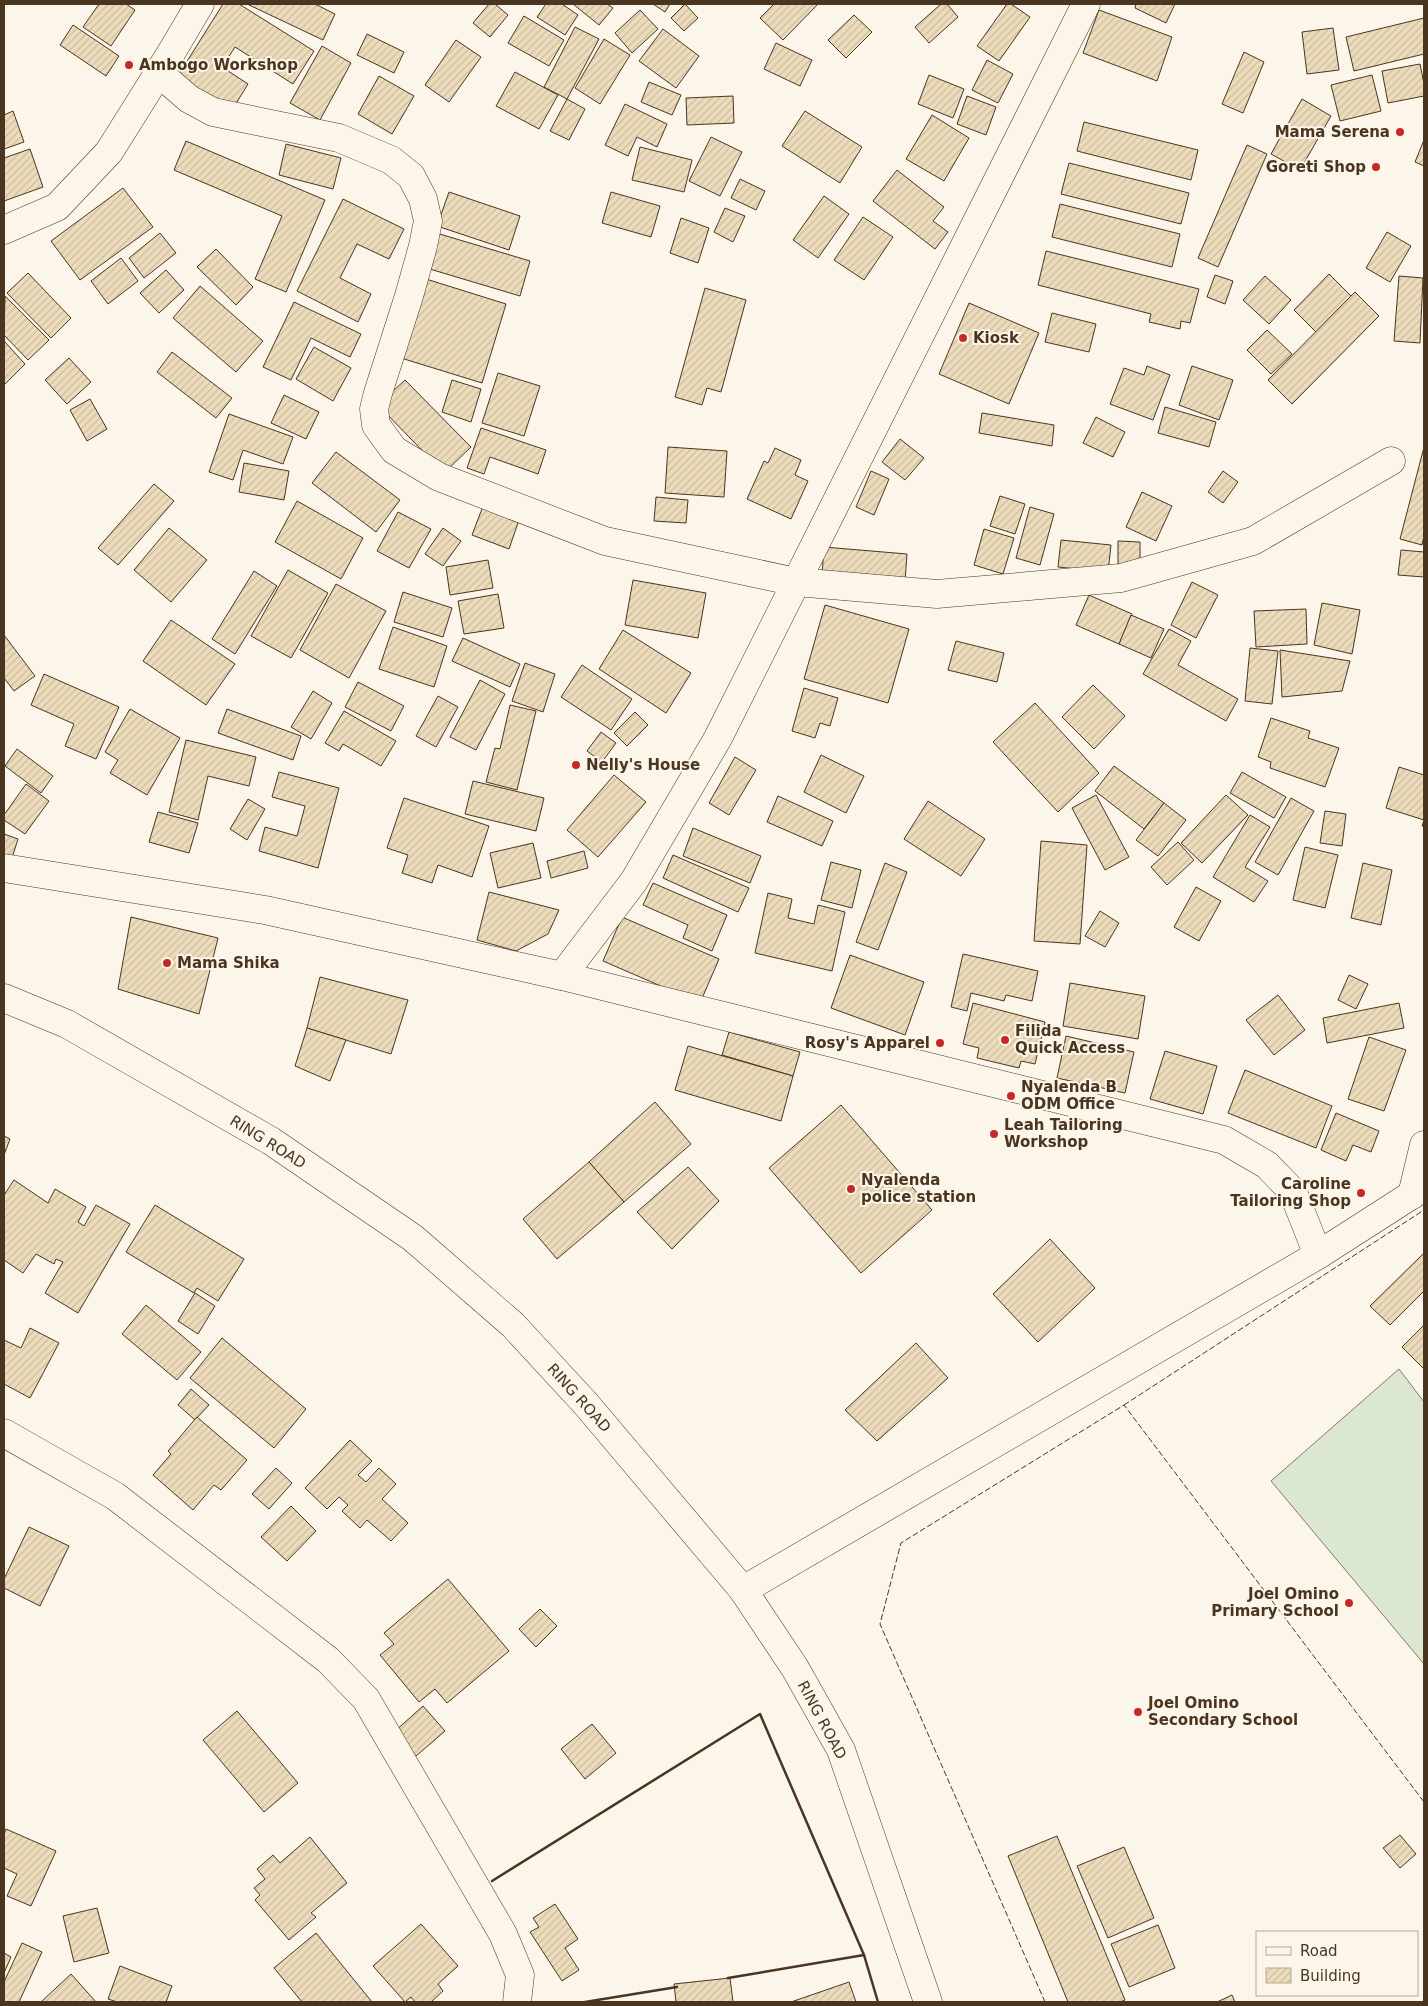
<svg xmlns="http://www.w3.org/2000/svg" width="1428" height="2006" font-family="'DejaVu Sans',sans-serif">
<defs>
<pattern id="building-hatch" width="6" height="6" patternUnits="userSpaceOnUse" patternTransform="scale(1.25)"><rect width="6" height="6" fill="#ecdcbc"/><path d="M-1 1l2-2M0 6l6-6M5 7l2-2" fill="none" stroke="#ccbda1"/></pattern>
</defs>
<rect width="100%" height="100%" fill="#fbf6e9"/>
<polygon fill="#dce7d0" stroke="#887966" points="1399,1369 1424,1402 1424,1664 1271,1481"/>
<g fill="url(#building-hatch)" stroke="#4a3520">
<polygon points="99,4 126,4 135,10 111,46 83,27"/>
<polygon points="223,4 239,4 314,51 293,84 235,47 222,67 248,84 232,110 174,82"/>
<polygon points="247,4 315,4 335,14 323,40"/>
<polygon points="489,4 495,4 508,15 490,37 473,23"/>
<polygon points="546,4 562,4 578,15 565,35 537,17"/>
<polygon points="573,4 607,4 613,8 599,25"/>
<polygon points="653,4 670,4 665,12"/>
<polygon points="685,4 698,18 684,31 671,18"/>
<polygon points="774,4 818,4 783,40 760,18"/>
<polygon points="941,4 947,4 958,17 929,43 915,27"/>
<polygon points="1007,4 1011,4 1030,17 999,61 977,46"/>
<polygon points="1136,4 1175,4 1166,23 1135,8"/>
<polygon points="640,10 658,29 632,53 615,33"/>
<polygon points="1099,10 1172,37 1157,81 1083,53"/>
<polygon points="854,15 872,32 846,58 828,40"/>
<polygon points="524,16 564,40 549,66 508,43"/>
<polygon points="1424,18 1424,54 1354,71 1346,37"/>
<polygon points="73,25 119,56 106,76 60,45"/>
<polygon points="575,27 599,39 567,99 544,87"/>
<polygon points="1333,28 1339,70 1307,74 1302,32"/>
<polygon points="663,29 699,56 676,88 639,61"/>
<polygon points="367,34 404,52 394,73 357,55"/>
<polygon points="604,39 630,55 600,104 575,88"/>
<polygon points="456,40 481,57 449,102 425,85"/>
<polygon points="776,43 812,60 800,86 764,69"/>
<polygon points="322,46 351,63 320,120 290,103"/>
<polygon points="1244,52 1264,62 1243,113 1222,104"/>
<polygon points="987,60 1013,74 998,103 972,90"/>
<polygon points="1420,64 1424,84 1424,96 1388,103 1382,71"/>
<polygon points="515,72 558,95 539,129 496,106"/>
<polygon points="929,75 964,89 953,118 918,104"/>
<polygon points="1372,75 1381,111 1340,121 1331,85"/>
<polygon points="379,76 414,96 392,134 358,114"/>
<polygon points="649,82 681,95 672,115 641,102"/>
<polygon points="733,96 734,123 687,125 686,98"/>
<polygon points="967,96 996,107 986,135 957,124"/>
<polygon points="567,99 585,109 569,140 550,131"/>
<polygon points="1302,99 1331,116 1300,170 1271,154"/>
<polygon points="625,104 667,124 657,147 637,137 628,156 605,145"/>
<polygon points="13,111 24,142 4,149 4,115"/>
<polygon points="805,111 862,147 840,183 782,146"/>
<polygon points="932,115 969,138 944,181 906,159"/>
<polygon points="1084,122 1198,150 1191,180 1077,151"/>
<polygon points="711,137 742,152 720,196 689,181"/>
<polygon points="1424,140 1424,166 1415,162"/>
<polygon points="186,141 325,200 286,292 255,279 282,216 174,170"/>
<polygon points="286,144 341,158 333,189 279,175"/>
<polygon points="1247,145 1267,154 1218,267 1198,258"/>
<polygon points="640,147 692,160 684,192 632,180"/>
<polygon points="30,149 43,187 4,201 4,158"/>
<polygon points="1069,163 1189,193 1181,224 1061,194"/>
<polygon points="897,170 944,207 933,221 948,232 935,249 873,201"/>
<polygon points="740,179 765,191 756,210 731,198"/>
<polygon points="123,188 153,227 80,280 51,241"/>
<polygon points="449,192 520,216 509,250 437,226"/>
<polygon points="611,192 660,206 651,237 602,223"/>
<polygon points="824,196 849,214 818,258 793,240"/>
<polygon points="343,199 404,229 389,259 357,244 340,278 371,294 358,322 297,291"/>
<polygon points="1060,204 1180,234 1172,267 1052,237"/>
<polygon points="725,208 745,216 733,242 714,232"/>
<polygon points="863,217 893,237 864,280 834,260"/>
<polygon points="681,218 709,228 698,263 670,253"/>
<polygon points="433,232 530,261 520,296 423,267"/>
<polygon points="1387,232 1411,246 1390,282 1366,268"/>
<polygon points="160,233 176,253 144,278 129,258"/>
<polygon points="216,249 253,287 236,305 197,267"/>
<polygon points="1046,251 1199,289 1190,323 1181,321 1180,329 1149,322 1151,314 1038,285"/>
<polygon points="121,258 138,281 108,304 91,281"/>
<polygon points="166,270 184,290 159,313 140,293"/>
<polygon points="28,273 71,318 51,338 7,293"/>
<polygon points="1329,274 1351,296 1316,332 1294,310"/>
<polygon points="1215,275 1233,281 1225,304 1207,297"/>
<polygon points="1265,276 1291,300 1269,324 1243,300"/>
<polygon points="1399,276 1423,278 1420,343 1394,341"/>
<polygon points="426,279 506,304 482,383 401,358"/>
<polygon points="200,286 263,341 236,372 173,318"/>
<polygon points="705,288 746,300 721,392 707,388 702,405 675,397"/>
<polygon points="1355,292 1379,316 1292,404 1268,380"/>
<polygon points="5,296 49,340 28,360 4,335"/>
<polygon points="294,302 361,334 350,357 311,338 291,380 263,367"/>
<polygon points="969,303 1039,333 1009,404 939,374"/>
<polygon points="1052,313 1096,324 1089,352 1045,342"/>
<polygon points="1267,330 1292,354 1271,374 1247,350"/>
<polygon points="4,341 25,364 5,384 4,383"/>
<polygon points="314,347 351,368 333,401 296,379"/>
<polygon points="172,352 232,398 216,418 157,372"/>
<polygon points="69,358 91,382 67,404 45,380"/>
<polygon points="1147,366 1170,375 1153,420 1110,404 1124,368 1144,375"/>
<polygon points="1192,366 1233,380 1219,420 1179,405"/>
<polygon points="498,373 540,386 524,436 482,423"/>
<polygon points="405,380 471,447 444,473 378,405"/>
<polygon points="452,380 481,389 471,422 442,412"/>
<polygon points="284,395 319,412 306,439 271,423"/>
<polygon points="90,399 107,429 87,441 70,410"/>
<polygon points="1165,407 1216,422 1209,447 1158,433"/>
<polygon points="982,413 1054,425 1052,446 979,433"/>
<polygon points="229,414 293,437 283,464 243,450 233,480 209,472"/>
<polygon points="1096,417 1125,432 1113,457 1083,443"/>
<polygon points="481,428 546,450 538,474 490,457 484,474 467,468"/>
<polygon points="900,439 924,458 905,480 882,462"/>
<polygon points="668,447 727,451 724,497 665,493"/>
<polygon points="1424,447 1424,535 1422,545 1400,539"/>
<polygon points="775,448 801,460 795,475 808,481 791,519 747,499 764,461 768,463"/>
<polygon points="336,452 400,500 376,532 312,483"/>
<polygon points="244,463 289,471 284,500 239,492"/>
<polygon points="871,471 889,479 874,515 856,507"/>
<polygon points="1223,471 1238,482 1223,503 1208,492"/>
<polygon points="154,484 174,501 118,565 98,548"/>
<polygon points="1142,492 1172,506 1156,541 1126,527"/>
<polygon points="1000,496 1025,504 1015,534 990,526"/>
<polygon points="656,497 688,500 686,523 654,521"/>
<polygon points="297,501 363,538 341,579 275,542"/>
<polygon points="485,501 521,514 509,549 472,535"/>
<polygon points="1030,507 1054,514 1040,565 1016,558"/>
<polygon points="398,512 431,529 409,568 377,551"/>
<polygon points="169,528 207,560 171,602 134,570"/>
<polygon points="443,528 461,541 443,566 425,554"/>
<polygon points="984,529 1014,538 1003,574 974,565"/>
<polygon points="1061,540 1111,545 1108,572 1058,567"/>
<polygon points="1118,541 1140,542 1140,568 1118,567"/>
<polygon points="824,547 907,554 905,582 822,575"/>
<polygon points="1401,550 1424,552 1424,577 1398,575"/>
<polygon points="488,560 493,588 450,595 446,567"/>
<polygon points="288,570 328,593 291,658 251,636"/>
<polygon points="254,571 277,586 235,654 212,639"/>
<polygon points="633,580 706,593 698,638 625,625"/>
<polygon points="1192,582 1218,595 1196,638 1171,625"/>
<polygon points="336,584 386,611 349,678 300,650"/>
<polygon points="403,592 452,608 443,637 394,622"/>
<polygon points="498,594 504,628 464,634 458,601"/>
<polygon points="1089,595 1132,614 1119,644 1076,625"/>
<polygon points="1322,603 1360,610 1352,654 1314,645"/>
<polygon points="825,605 909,629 888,703 804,679"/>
<polygon points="1306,609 1307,644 1256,647 1254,611"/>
<polygon points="1131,615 1164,629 1151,658 1119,644"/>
<polygon points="171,620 235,664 206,705 143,661"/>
<polygon points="393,627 447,646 434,687 379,669"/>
<polygon points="1169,629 1191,641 1178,665 1238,699 1226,721 1143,674"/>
<polygon points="623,630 691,673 666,713 599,669"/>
<polygon points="4,635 35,676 14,691 4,678"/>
<polygon points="463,638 520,664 510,687 452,661"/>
<polygon points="956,641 1004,653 997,682 948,670"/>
<polygon points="1250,648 1278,651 1272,704 1245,701"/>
<polygon points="1280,650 1350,661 1342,691 1282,697"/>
<polygon points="525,663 555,674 543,712 512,701"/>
<polygon points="582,665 632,699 611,730 561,697"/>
<polygon points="44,674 119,707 96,759 65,746 74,724 31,705"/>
<polygon points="480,680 505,694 476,750 450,737"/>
<polygon points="358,682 404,706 391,731 345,707"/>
<polygon points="1093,685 1125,716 1094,749 1062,717"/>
<polygon points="804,688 838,698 830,726 820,723 815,738 792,731"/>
<polygon points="313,691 332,703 311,739 291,727"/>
<polygon points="438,696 458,707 436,747 416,736"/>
<polygon points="1035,703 1099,773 1058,812 993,742"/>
<polygon points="510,705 536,711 517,790 486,782 495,748 500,749"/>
<polygon points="130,709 180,738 147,795 110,773 118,760 105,752"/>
<polygon points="227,709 301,736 293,760 218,733"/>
<polygon points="344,711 396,741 381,766 343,744 339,751 325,743"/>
<polygon points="635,712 648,725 627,746 614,733"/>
<polygon points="1271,718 1310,731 1308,738 1339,748 1325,787 1270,768 1271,762 1258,757"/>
<polygon points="601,732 616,743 602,762 587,751"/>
<polygon points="186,740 256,757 249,786 208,776 198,820 169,812"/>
<polygon points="17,749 53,776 41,793 5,766"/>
<polygon points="821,755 864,776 846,813 804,792"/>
<polygon points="735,757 756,770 729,815 709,803"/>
<polygon points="1114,766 1164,803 1144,829 1095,791"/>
<polygon points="1399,767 1424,775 1424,826 1422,826 1424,820 1386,808"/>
<polygon points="279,772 339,788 318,868 259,851 265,827 297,836 305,806 272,797"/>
<polygon points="1242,772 1286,797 1274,818 1230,793"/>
<polygon points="614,775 646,802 598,857 567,830"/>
<polygon points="473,781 544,798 536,831 465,814"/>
<polygon points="26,784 49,801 25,834 4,820 4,815"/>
<polygon points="1096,795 1129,857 1105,870 1072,808"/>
<polygon points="1226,795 1248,815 1202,863 1181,843"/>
<polygon points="778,796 833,821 822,846 767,822"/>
<polygon points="404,798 489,826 472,877 438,865 432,883 402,873 408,855 387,848"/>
<polygon points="1291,798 1314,811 1278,875 1255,862"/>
<polygon points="248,799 265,809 247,840 230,829"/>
<polygon points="928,801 985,839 961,876 904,839"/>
<polygon points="1164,803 1186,820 1158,856 1136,840"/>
<polygon points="1325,811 1346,814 1342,846 1320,843"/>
<polygon points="158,812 198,823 189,853 149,842"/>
<polygon points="1250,815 1270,827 1245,867 1268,881 1254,902 1213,877"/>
<polygon points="693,828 761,856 750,883 683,856"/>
<polygon points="4,834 18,839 11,861 4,859"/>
<polygon points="1041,841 1087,845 1080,944 1034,941"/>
<polygon points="1178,842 1194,860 1167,885 1151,867"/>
<polygon points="533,843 541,878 498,888 490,853"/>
<polygon points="1305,847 1338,855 1325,908 1293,900"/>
<polygon points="584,851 588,868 551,878 547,861"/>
<polygon points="673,855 749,888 738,912 663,878"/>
<polygon points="831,862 861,870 852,908 821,900"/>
<polygon points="885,863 907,872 878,950 856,942"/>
<polygon points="1363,863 1392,870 1381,925 1351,918"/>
<polygon points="653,883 727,915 712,951 683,938 688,925 643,905"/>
<polygon points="1196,887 1221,901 1199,941 1174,927"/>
<polygon points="489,892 559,910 548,934 516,951 477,940"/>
<polygon points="768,893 792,899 788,918 814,924 818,905 845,912 832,971 755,953"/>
<polygon points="1100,911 1119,923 1105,947 1085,936"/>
<polygon points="131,917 218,938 199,1014 118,989"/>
<polygon points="622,917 719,959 700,1003 603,961"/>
<polygon points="963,954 1038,971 1032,1001 1006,995 1004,1001 971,993 967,1011 951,1007"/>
<polygon points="850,955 924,982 905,1035 831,1008"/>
<polygon points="1349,975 1368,984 1356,1009 1338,1000"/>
<polygon points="320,977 408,1000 391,1054 307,1028"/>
<polygon points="1070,983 1145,996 1138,1039 1063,1026"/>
<polygon points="1278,995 1305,1030 1274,1055 1246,1020"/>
<polygon points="973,1003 1045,1022 1035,1064 1021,1061 1019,1068 977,1058 979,1048 963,1044"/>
<polygon points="1399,1003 1404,1028 1327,1043 1323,1018"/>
<polygon points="307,1028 346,1040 330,1081 295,1066"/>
<polygon points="729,1032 800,1052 793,1076 722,1055"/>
<polygon points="1066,1036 1134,1052 1125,1093 1057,1078"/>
<polygon points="1369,1037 1406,1050 1384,1111 1348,1099"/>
<polygon points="688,1046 793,1076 781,1121 675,1090"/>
<polygon points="1165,1051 1217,1066 1203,1114 1150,1099"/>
<polygon points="1245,1070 1332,1106 1316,1148 1228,1113"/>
<polygon points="655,1102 691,1144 624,1202 589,1162"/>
<polygon points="841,1105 932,1210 861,1273 769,1168"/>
<polygon points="1336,1113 1379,1131 1371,1152 1353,1145 1346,1161 1321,1150"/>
<polygon points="4,1136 10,1139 4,1155"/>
<polygon points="589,1162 624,1202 557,1259 523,1219"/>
<polygon points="688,1167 719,1201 672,1249 637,1212"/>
<polygon points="14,1180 48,1203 55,1189 86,1207 78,1222 84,1226 96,1205 130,1224 78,1313 45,1293 63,1262 56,1259 54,1264 36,1254 23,1273 4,1260 4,1195"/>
<polygon points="155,1205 244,1259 218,1301 197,1288 194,1293 126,1252"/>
<polygon points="1050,1239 1095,1288 1038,1342 993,1294"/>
<polygon points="1423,1254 1424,1256 1424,1291 1390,1325 1370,1306"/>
<polygon points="195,1293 215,1306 198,1334 178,1321"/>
<polygon points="146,1305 201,1352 177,1380 122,1334"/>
<polygon points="1424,1325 1424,1369 1402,1347"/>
<polygon points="30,1328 59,1343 30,1398 4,1384 4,1340 21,1348"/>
<polygon points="222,1338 306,1409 274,1448 190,1378"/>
<polygon points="916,1343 948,1378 877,1441 845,1410"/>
<polygon points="191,1389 209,1405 195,1420 178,1405"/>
<polygon points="197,1417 247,1460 221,1490 214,1485 193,1510 153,1475 171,1454 168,1451"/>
<polygon points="350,1440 372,1461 358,1475 366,1482 379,1468 396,1484 382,1499 408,1523 391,1541 367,1520 360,1528 342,1511 348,1505 339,1497 327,1509 305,1488"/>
<polygon points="276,1468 292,1483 269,1509 252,1494"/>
<polygon points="291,1506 316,1531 287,1561 261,1537"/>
<polygon points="29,1527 69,1546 40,1606 4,1588 4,1579"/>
<polygon points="448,1579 509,1651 447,1703 435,1689 419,1702 380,1655 394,1644 384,1633"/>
<polygon points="540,1609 557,1626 536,1647 519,1629"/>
<polygon points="423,1706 445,1731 416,1756 394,1732"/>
<polygon points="237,1711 298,1783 264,1812 203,1740"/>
<polygon points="592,1724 616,1753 585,1779 561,1749"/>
<polygon points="6,1829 56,1851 31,1906 7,1896 17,1874 4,1868 4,1833"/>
<polygon points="1400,1835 1416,1854 1400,1868 1383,1848"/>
<polygon points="1057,1836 1125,2000 1120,2002 1068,2002 1008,1856"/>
<polygon points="310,1837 347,1883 311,1913 316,1917 289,1940 255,1900 260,1895 254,1888 265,1879 257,1869 273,1855 280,1863"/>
<polygon points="1124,1847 1154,1918 1108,1938 1077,1866"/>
<polygon points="555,1904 578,1939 565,1948 579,1970 562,1981 530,1932 539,1927 533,1918"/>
<polygon points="97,1908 109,1953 74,1962 63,1916"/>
<polygon points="421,1924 458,1966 438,1984 443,1991 431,2002 415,2002 411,1997 405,2002 373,1966"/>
<polygon points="1158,1925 1175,1968 1129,1987 1111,1944"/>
<polygon points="316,1933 372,2002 302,2002 274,1968"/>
<polygon points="22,1943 42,1952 19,2002 4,2002 4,1982"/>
<polygon points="4,1953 11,1957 4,1973"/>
<polygon points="120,1966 172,1986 166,2002 117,2002 108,1999"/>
<polygon points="71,1974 96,2002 41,2002"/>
<polygon points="730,1978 733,2002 676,2002 674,1984"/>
<polygon points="849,1982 856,2002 791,2002"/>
<polygon points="1232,1995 1235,2002 1217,2002"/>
</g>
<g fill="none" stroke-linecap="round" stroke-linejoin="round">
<defs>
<g id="minor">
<polyline points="159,73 189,99 213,112 339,138 391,160 411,176 423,199 428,221 423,246 409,296 378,393 374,409 376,425 394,450 439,477 605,541 796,582 937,594 1121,578 1253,541 1391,461"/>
<polyline points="4,230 57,207 109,152 171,53 200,4"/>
<polyline points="4,868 265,910 562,976 1224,1140 1267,1165 1293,1192 1318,1255"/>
<polyline points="562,976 634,881 718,738 1086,4"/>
<polyline points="1412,1195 1424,1145"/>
<polyline points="4,1433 115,1496 328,1660 366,1699 503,1934 520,1975 517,2002"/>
<polyline points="743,1590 1318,1255 1424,1187"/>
</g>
<polyline id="major" points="4,998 67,1024 271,1141 413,1238 513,1325 586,1404 743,1590 795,1668 841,1750 928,2002"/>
</defs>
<use href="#minor" stroke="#4a3520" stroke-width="29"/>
<use href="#major" stroke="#4a3520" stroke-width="29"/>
<use href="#minor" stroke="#fbf6e9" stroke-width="28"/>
<use href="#major" stroke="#fbf6e9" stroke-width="28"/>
<g stroke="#4a3520" stroke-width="1" stroke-dasharray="6 2.5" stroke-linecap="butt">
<polyline points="1124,1405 1424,1210"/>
<polyline points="1045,2002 880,1624 901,1543 1124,1405 1424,1802"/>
</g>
<g stroke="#4a3520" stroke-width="2.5">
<polyline points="492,1881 760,1714 864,1955"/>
<polyline points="728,1978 864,1955 878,2002"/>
<polyline points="585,2002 677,1987"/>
</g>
</g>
<g fill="#c62828" stroke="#fbf6e9" stroke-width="2">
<circle cx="129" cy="65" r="5"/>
<circle cx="1400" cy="132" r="5"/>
<circle cx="1376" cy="167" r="5"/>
<circle cx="963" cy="338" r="5"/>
<circle cx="576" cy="765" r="5"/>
<circle cx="167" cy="963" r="5"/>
<circle cx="1005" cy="1040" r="5"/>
<circle cx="940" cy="1043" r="5"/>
<circle cx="1011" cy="1096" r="5"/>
<circle cx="994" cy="1134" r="5"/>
<circle cx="851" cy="1189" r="5"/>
<circle cx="1361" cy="1193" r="5"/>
<circle cx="1349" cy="1603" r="5"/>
<circle cx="1138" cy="1712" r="5"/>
</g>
<g text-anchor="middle" stroke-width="4" stroke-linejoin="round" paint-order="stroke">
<g font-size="15" font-weight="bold" fill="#4a3520" stroke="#fbf6e9" text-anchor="start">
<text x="139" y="70">Ambogo Workshop</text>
<text x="1390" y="137" text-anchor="end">Mama Serena</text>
<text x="1366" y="172" text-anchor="end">Goreti Shop</text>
<text x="973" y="343">Kiosk</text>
<text x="586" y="770">Nelly's House</text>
<text x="177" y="968">Mama Shika</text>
<text x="1015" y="1036">Filida<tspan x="1015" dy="17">Quick Access</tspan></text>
<text x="930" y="1048" text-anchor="end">Rosy's Apparel</text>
<text x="1021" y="1092">Nyalenda B<tspan x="1021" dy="17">ODM Office</tspan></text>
<text x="1004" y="1130">Leah Tailoring<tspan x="1004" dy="17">Workshop</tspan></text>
<text x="861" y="1185">Nyalenda<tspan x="861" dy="17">police station</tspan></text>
<text x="1351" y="1189" text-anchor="end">Caroline<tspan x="1351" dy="17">Tailoring Shop</tspan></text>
<text x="1339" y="1599" text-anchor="end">Joel Omino<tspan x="1339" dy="17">Primary School</tspan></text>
<text x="1148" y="1708">Joel Omino<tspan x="1148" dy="17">Secondary School</tspan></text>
</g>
<g font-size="15" fill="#4a3520" stroke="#fbf6e9">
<text transform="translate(268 1142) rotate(32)" y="5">RING ROAD</text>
<text transform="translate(579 1398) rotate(48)" y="5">RING ROAD</text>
<text transform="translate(822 1720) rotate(62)" y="5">RING ROAD</text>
</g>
</g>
<rect width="1428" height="2006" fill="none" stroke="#4a3520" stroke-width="10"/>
<rect x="1256" y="1931" width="162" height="65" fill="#fbf6e9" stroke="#b4a999"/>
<rect x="1266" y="1947" width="25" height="8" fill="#fbf6e9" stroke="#b4a999"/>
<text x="1300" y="1956" font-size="15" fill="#4a3520">Road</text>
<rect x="1266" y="1968" width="25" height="15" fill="url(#building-hatch)" stroke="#b4a999"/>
<text x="1300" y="1981" font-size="15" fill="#4a3520">Building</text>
</svg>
